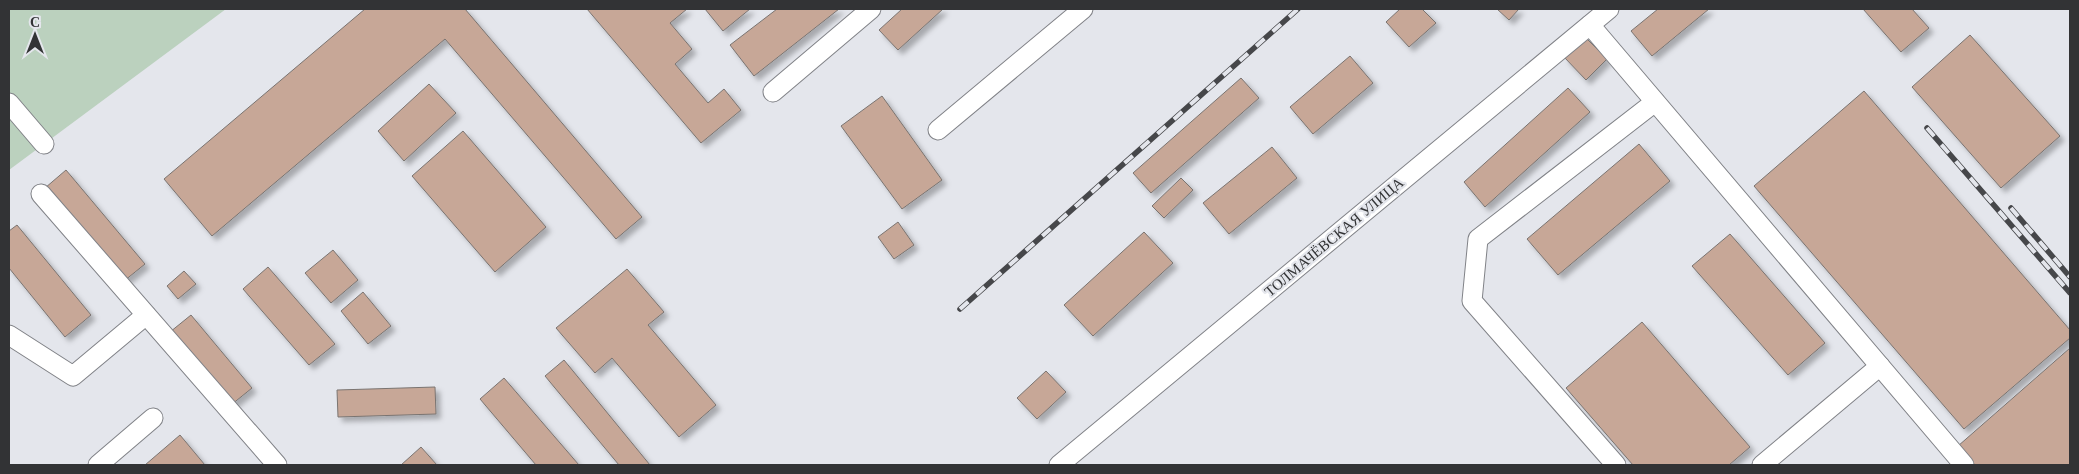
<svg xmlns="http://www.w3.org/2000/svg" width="2079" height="474" font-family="Georgia,serif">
<defs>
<filter id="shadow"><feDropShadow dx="4.5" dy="4.5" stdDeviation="2.5" flood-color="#0004"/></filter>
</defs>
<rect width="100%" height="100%" fill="#e4e6ec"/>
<polygon fill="#bbd1be" points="9,9 226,9 9,170"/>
<g fill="#c7a797" stroke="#7a7471" filter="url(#shadow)">
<polygon points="365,9 465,9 642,217 616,239 445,39 212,236 164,179"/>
<polygon points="587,9 687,9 670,23 692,49 675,64 708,103 724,89 741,110 701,143"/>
<polygon points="705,9 750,9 723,31"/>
<polygon points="777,9 839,9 754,76 730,45"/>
<polygon points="902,9 943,9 898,50 879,30"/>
<polygon points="1400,9 1422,9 1436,23 1409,47 1386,22"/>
<polygon points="1497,9 1519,9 1509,20"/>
<polygon points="1658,9 1709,9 1652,56 1631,31"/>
<polygon points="1863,9 1912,9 1929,28 1901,52"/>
<polygon points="1970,35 2060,136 2001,188 1912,87"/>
<polygon points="1585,37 1607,59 1586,80 1564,57"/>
<polygon points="1350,56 1373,83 1313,134 1290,107"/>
<polygon points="1241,78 1259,98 1151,193 1133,173"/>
<polygon points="429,84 456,113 404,161 378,131"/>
<polygon points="1568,88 1590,112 1485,207 1464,182"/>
<polygon points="1864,91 2070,330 2070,338 1964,429 1754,186"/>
<polygon points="882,96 942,180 902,209 841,126"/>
<polygon points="463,131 546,227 495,272 412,176"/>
<polygon points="1639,144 1670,181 1558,275 1527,239"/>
<polygon points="1272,147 1297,178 1229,234 1203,203"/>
<polygon points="66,170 145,264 124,281 45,188"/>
<polygon points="1181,178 1193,190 1164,218 1152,206"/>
<polygon points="898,222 914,245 894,259 878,237"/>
<polygon points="17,225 91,315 65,337 9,268 9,231"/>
<polygon points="1144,232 1173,263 1093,336 1064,305"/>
<polygon points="1730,234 1825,343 1788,375 1692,266"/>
<polygon points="333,250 358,280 331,303 305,273"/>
<polygon points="268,267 335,344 309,365 243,289"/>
<polygon points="627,269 664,312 648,325 716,405 679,437 612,358 595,373 556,328"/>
<polygon points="184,271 196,284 178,299 167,286"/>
<polygon points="363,292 391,326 368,344 341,311"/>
<polygon points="191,315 252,388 231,405 170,332"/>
<polygon points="1642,322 1750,447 1729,465 1633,465 1566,388"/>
<polygon points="2070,348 2070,465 1975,465 1958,446"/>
<polygon points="564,360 650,465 619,465 545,376"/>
<polygon points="1046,371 1066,392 1037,419 1017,398"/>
<polygon points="504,378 579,465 536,465 480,399"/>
<polygon points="435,387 436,414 338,417 337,390"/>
<polygon points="180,435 205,465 145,465"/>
<polygon points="421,447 437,465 401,465"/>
</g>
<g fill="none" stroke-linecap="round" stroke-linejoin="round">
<defs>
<g id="minor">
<polyline points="1590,25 1964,465"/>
<polyline points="773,92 871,9"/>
<polyline points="9,103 44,144"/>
<polyline points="938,130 1083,9"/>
<polyline points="41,194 277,465"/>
<polyline points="9,335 73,376 146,315"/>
<polyline points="98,465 153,418"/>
<polyline points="1059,465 1609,9"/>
<polyline points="1616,465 1472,301 1478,239 1655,102"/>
<polyline points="1762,465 1880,366"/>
</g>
</defs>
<use href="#minor" stroke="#808287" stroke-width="21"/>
<use href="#minor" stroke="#fff" stroke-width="19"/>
<defs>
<g id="rail">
<polyline points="1927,128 2070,293"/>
<polyline points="2011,208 2070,277"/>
<polyline points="960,309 1298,9"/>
</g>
</defs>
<use href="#rail" stroke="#46474a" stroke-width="5.5"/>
<use href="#rail" stroke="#e4e6ec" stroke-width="4" stroke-dasharray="11" stroke-linecap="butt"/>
</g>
<g text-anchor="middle" stroke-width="4.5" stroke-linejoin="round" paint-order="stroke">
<g font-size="15" fill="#323335" stroke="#e4e6ec">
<text transform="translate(1334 237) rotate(-40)" y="5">ТОЛМАЧЁВСКАЯ УЛИЦА</text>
</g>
</g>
<rect width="2079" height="474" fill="none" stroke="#323335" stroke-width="20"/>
<g transform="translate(35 35)" stroke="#e4e6ec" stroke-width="4" paint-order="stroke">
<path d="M0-4L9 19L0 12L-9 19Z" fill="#323335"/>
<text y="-8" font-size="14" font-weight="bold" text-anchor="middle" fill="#323335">С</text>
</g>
</svg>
